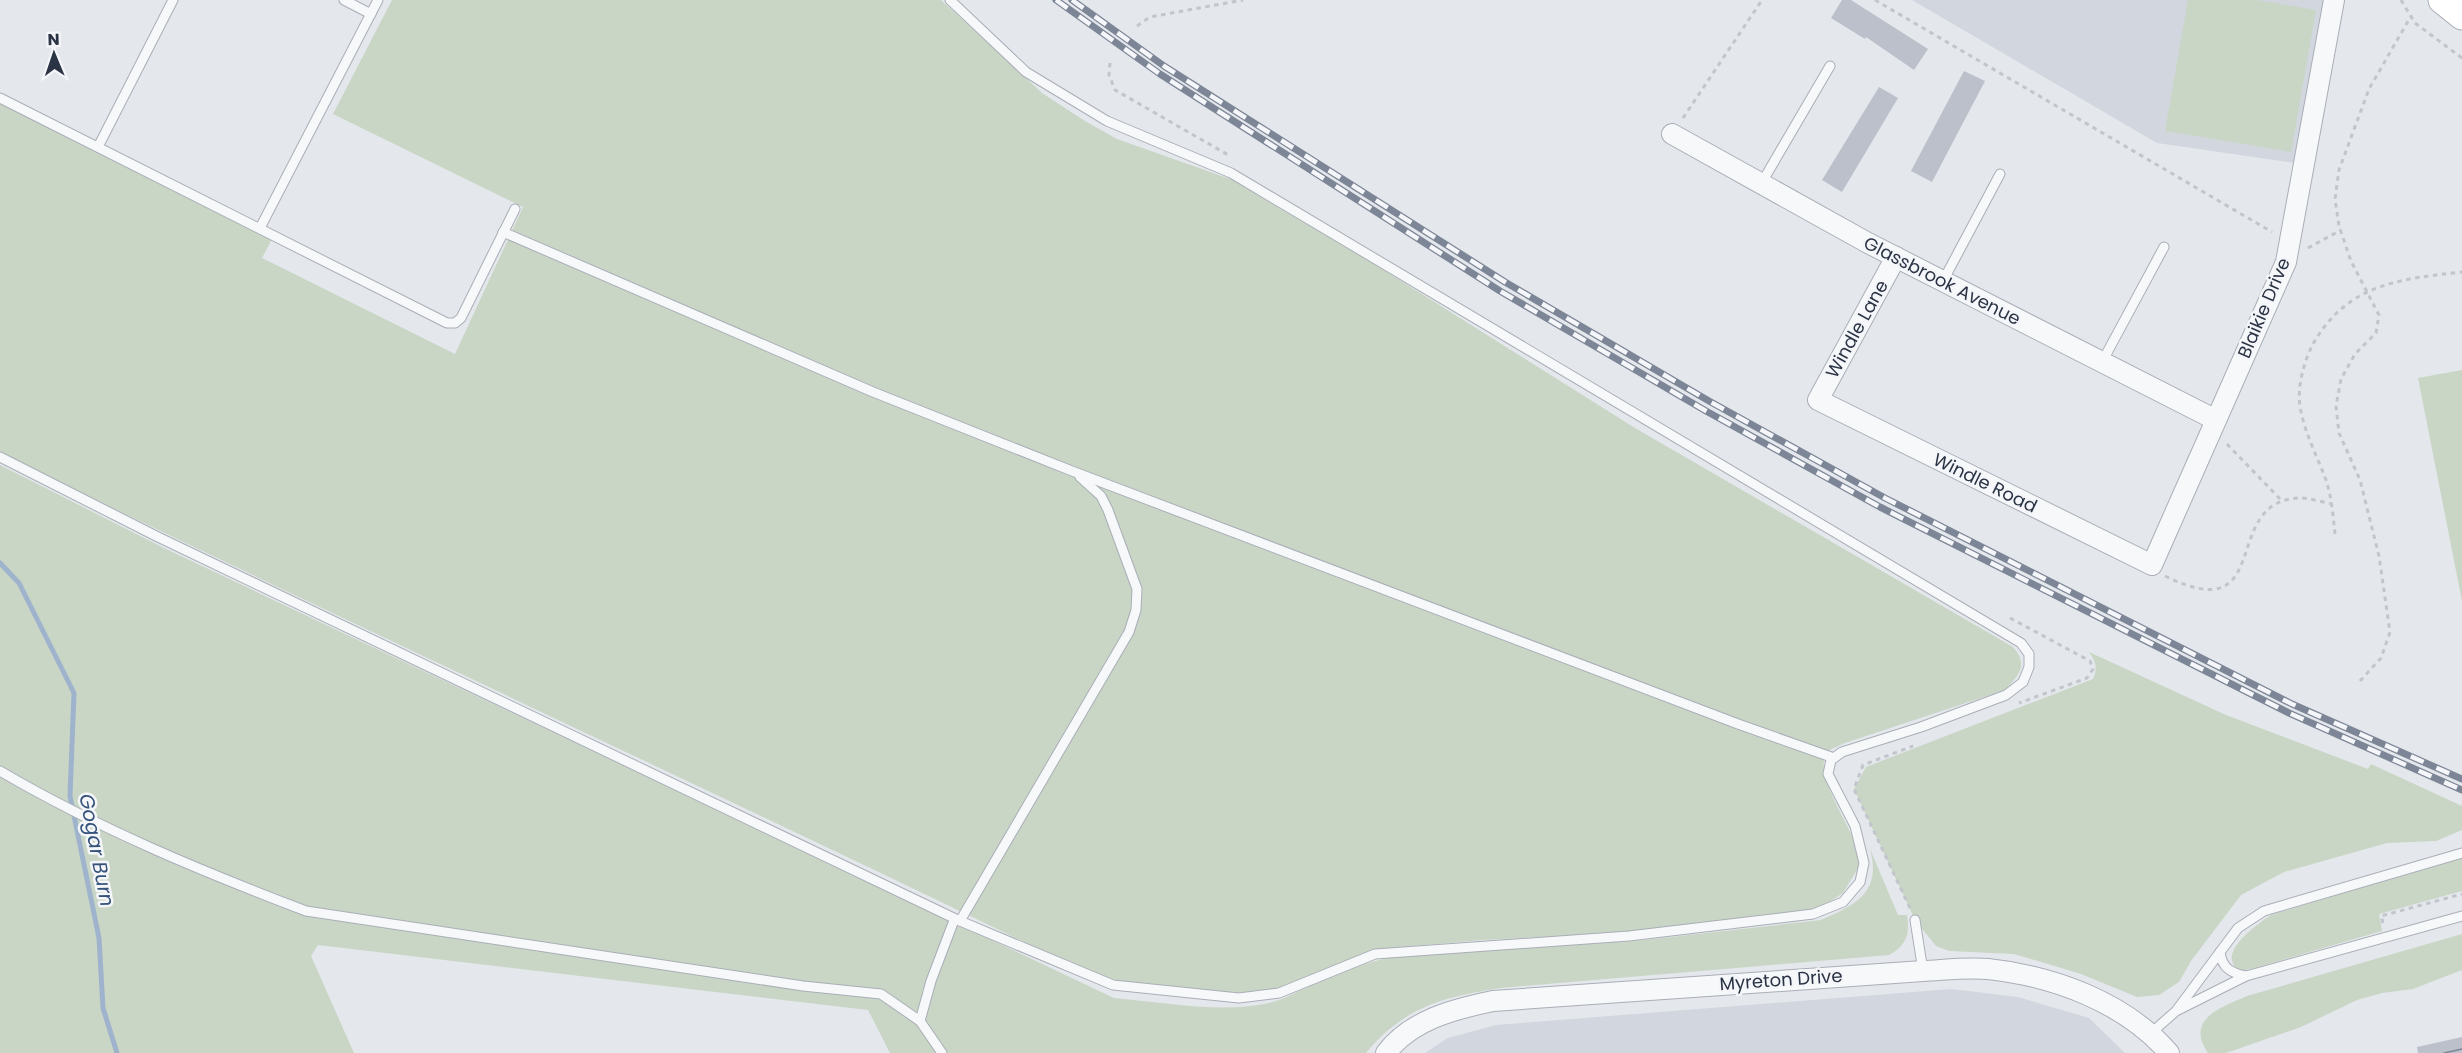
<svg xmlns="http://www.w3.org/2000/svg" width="2462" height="1053" font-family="Poppins,sans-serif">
<rect width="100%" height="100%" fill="#e4e7ec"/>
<g fill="#d2d6de">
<polygon points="1912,0 2329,0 2301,164 2157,143"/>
<polygon points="1951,989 2018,997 2089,1018 2125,1053 1425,1053 1448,1038 1496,1025"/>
</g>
<g fill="#c9d6c5">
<path d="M392,0H941L1042,93L1085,121L1117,139L1250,186L1635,428L2013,647C2029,665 2019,675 2005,690L1845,743L1825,752C1817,782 1847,818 1856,846C1858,852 1859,859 1860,865L1843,893L1820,908L1738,922L1646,932L1483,940L1376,949L1272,990L1235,993L1154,988L1112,979L1047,953C699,785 348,622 0,454V103L272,239L262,258L455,354L523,207L333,114Z"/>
<polygon points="2188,0 2257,0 2316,10 2291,152 2165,131"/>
<polygon points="2462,370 2462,601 2418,378"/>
<path d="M0,465L164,548L1114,998C1163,1002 1222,1014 1269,1003C1286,999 1300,990 1315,983C1340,972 1366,962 1393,957L1644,940L1821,920C1856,905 1882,892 1870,849L1898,915H1907C1910,934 1907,945 1889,955L1501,988C1444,997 1405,1006 1366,1053H890L868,1010L318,945L311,956L354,1053H0Z"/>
<path d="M2089,652L2226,715L2368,769L2371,764L2462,806V830L2436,841L2387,843L2284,872L2241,895L2191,961L2179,982L2159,995L2137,997L2081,974L2014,954L1949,951L1936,946L1915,920L1854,789L1866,767L2093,679C2098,668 2096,662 2089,652Z"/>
<path d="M2462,857V891L2379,914L2382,931L2254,968L2241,971C2212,955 2259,923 2271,915Z"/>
<path d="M2462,934V970L2413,989L2382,993L2357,1000L2301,1027L2226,1053H2208C2185,1019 2220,1008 2247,996Z"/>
</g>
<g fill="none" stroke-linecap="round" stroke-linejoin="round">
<polyline stroke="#9fb4cc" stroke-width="5" points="0,563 19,583 74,693 70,796 99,938 103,1008 117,1053"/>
</g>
<g fill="#bbc0ca">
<polygon points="1842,0 1851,0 1928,49 1914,70 1866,37 1865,39 1831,18"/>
<polygon points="1964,71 1985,81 1932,182 1911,171"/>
<polygon points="1879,87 1898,98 1842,192 1822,180"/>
<polygon points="2462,1037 2462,1053 2418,1053 2417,1047"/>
</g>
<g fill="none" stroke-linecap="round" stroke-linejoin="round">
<defs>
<g id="lane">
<polyline points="344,0 371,14"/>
<polyline points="0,98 447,323 455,323 461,318 515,209"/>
<polyline points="98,147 173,0"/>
<polyline points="1761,184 1830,66"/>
<polyline points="260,228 378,0"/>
<polyline points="503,232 873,392 1072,471 1738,724 1834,758"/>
<polyline points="1943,281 2000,174"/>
<polyline points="2102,362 2164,247"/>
<polyline points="0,457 158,537 960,921 1113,985 1239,998 1279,993 1375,954 1629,936 1813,914 1843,902 1860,882 1864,863 1855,826 1828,774 1831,760 1842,752 1921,727 2006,695 2023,682 2029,667 2029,654 2021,643 1231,173 1107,121 1026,72 950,0"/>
<path d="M0,771C97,828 201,871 306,911L803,986L881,994L920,1021L942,1053"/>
<polyline points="1915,920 1923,971"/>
<polyline points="960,921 1129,632 1136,610 1137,589 1108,510 1101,496 1080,477"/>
<path d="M2220,952C2222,968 2231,973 2246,976"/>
<polyline points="2178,1010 2246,976 2462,916"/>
<polyline points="920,1021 931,981 953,923"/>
<polyline points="2150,1034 2176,1011 2238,928 2264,911 2462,853"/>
</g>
<g id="street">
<polyline points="1672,134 1868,243 2216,420"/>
<polyline points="1896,257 1818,400 2152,565 2286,262 2334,0"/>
<path d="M1386,1053C1411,1020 1454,1009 1493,1001L1923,971C1944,970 1967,967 1988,969C2053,976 2125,1002 2169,1053"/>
</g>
<polyline id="secondary" points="2442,0 2462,16"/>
</defs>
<use href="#lane" stroke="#a9aeb7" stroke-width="11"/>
<use href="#street" stroke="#a9aeb7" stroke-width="22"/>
<use href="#secondary" stroke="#a9aeb7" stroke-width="29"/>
<g stroke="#c2c5cb" stroke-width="3" stroke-dasharray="4.5 4.5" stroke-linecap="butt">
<polyline points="1875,0 2272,232"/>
<polyline points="2401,0 2415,23 2462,58"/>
<polyline points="1137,26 1150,17 1243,0"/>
<polyline points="1110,63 1109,75 1115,90 1230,156"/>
<polyline points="1683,118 1762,0"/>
<polyline points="2308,248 2341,230"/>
<polyline points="2227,444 2282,501"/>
<path d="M2335,534C2333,516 2332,498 2326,480C2317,456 2304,432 2300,406C2297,387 2304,361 2313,344C2347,284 2399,279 2462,272"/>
<path d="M2165,576C2277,631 2218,500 2300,498C2310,498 2322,502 2332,504"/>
<polyline points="2010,618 2090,661 2093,669 2087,678 2019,703"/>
<polyline points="2360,681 2381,658 2390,632 2379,556 2360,480 2339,433 2336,406 2341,379 2355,354 2376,333 2379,315 2351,261 2339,226 2335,199 2339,170 2369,89 2411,16"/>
<polyline points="1910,908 1854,789 1863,765 1913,746"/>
<polyline points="2383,923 2381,916 2462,894"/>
</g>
<use href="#lane" stroke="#f7f8fa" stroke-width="9"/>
<use href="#street" stroke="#f7f8fa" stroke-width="20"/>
<use href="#secondary" stroke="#fff" stroke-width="27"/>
<polyline stroke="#7d8696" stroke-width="1.5" points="2444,1053 2462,1049"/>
<defs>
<g id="rail">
<polyline points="1056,0 1160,74 1500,291 1706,411 1880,507 2289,713 2462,790"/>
<polyline points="1072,0 1164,66 1505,282 1709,401 1885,498 2292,704 2462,779"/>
</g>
</defs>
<use href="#rail" stroke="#7d8696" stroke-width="7"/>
<use href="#rail" stroke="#f4f6f9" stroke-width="4.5" stroke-dasharray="14" stroke-linecap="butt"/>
</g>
<g text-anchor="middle" stroke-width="5" stroke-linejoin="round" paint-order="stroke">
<g font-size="18" fill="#2b3445" stroke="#f4f6f9">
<text transform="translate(1942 281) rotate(27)" y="6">Glassbrook Avenue</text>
<text transform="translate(2264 308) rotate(-67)" y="6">Blaikie Drive</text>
<text transform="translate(1857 329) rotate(-61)" y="6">Windle Lane</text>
<text transform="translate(1985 483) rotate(26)" y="6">Windle Road</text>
<text transform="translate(1781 980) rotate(-4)" y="6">Myreton Drive</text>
</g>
<g font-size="20" font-style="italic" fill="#34527a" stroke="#f4f6f9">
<text transform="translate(97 850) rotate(79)" y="7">Gogar Burn</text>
</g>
</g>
<g transform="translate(54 54) rotate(358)" stroke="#f4f6f9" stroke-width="4.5" paint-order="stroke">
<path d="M0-4.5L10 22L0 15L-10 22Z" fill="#2b3445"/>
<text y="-9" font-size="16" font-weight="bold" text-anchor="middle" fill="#2b3445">N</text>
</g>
</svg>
